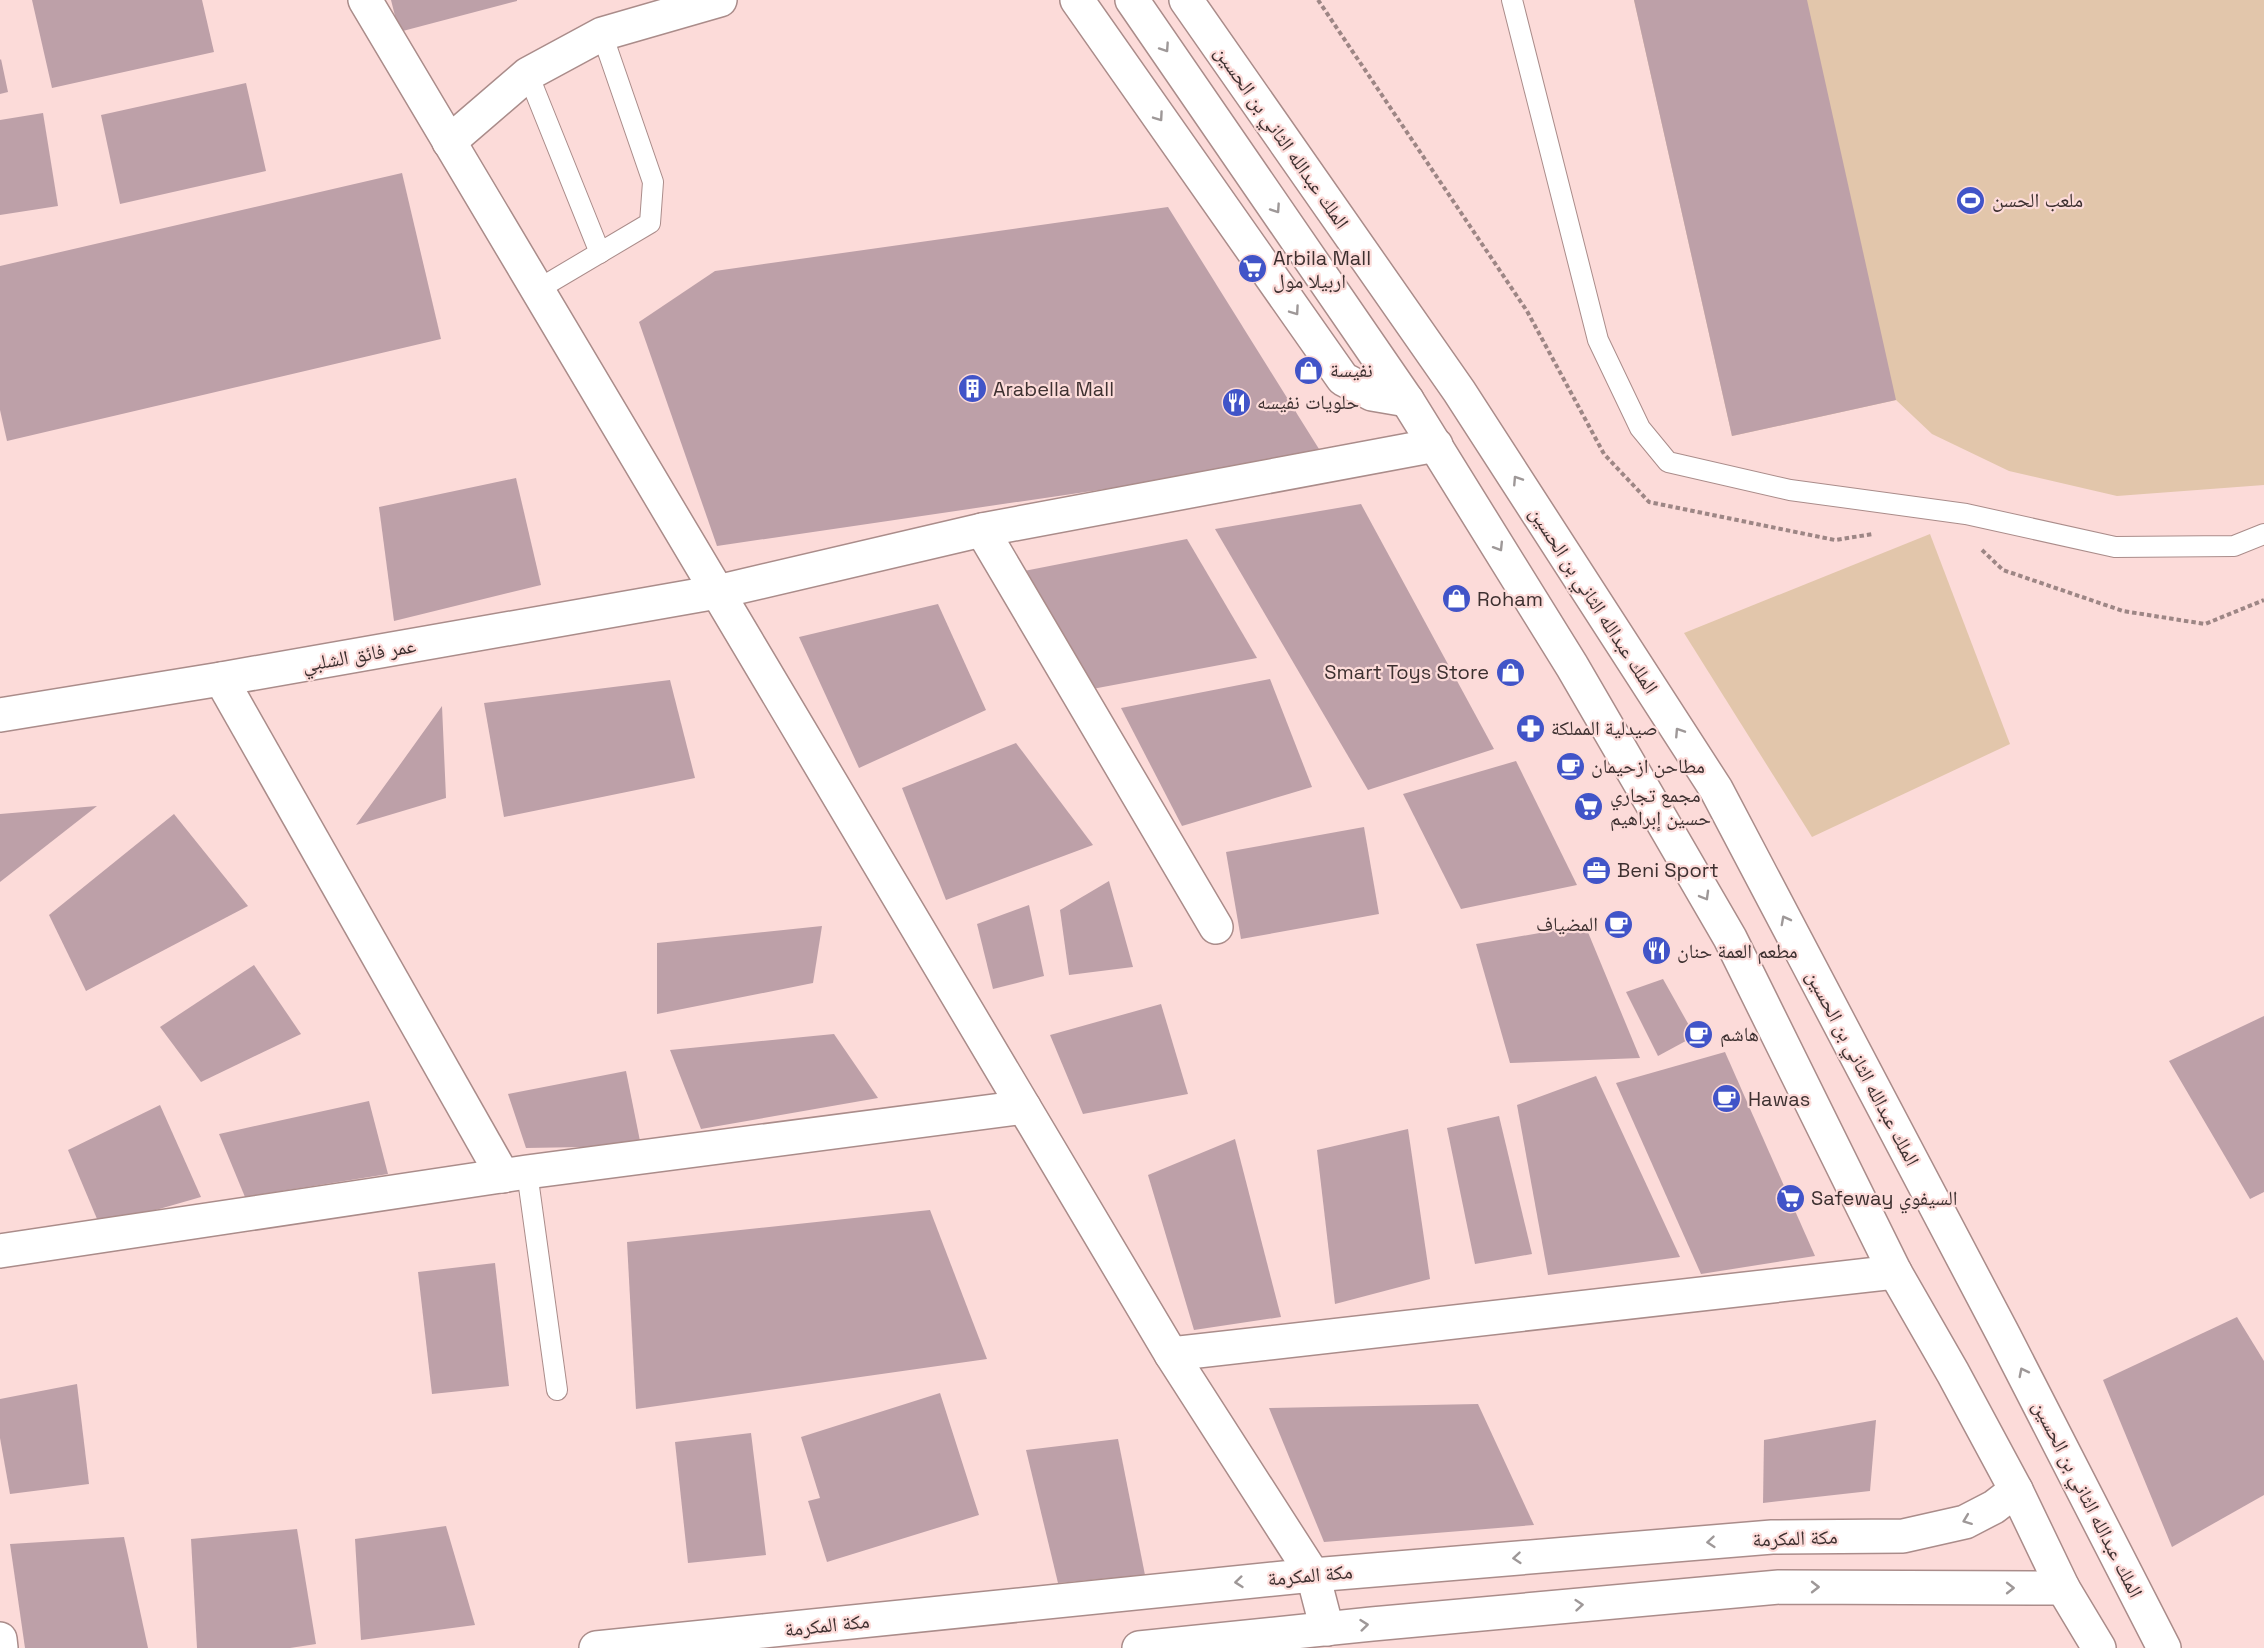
<svg xmlns="http://www.w3.org/2000/svg" width="2264" height="1648" font-family="'Space Grotesk','Noto Naskh Arabic',sans-serif">
<rect width="100%" height="100%" fill="#fcdbd9"/>
<g fill="#e2c6ab">
<polygon points="1634,0 2264,0 2264,485 2117,496 2009,471 1932,434 1896,400 1732,436"/>
<polygon points="1930,534 2010,744 1812,837 1684,633"/>
</g>
<g fill="#bda0a8">
<polygon points="32,0 202,0 214,52 52,88"/>
<polygon points="391,0 517,0 517,1 399,32"/>
<polygon points="1634,0 1807,0 1896,400 1732,436"/>
<polygon points="1,59 8,92 0,94 0,60"/>
<polygon points="246,83 266,171 120,204 101,115"/>
<polygon points="43,113 58,206 0,215 0,120"/>
<polygon points="402,173 441,339 7,441 0,410 0,266"/>
<polygon points="1168,207 1324,457 717,546 639,322 715,271"/>
<polygon points="516,478 541,585 394,621 379,507"/>
<polygon points="1361,504 1494,749 1368,790 1215,529"/>
<polygon points="1187,539 1257,658 1087,690 1019,572"/>
<polygon points="938,604 986,710 859,768 799,637"/>
<polygon points="1270,679 1312,787 1182,826 1121,708"/>
<polygon points="670,680 695,778 504,817 484,703"/>
<polygon points="442,706 446,798 356,825 399,766"/>
<polygon points="1016,743 1093,845 946,900 902,788"/>
<polygon points="1516,761 1577,885 1461,909 1403,794"/>
<polygon points="97,806 0,882 0,814"/>
<polygon points="174,814 248,906 86,991 49,915"/>
<polygon points="1364,827 1379,914 1241,939 1226,852"/>
<polygon points="1109,881 1133,967 1069,975 1060,910"/>
<polygon points="1029,905 1044,976 993,989 977,924"/>
<polygon points="1585,925 1640,1058 1510,1063 1476,944"/>
<polygon points="822,926 813,983 657,1014 657,943"/>
<polygon points="254,965 301,1034 201,1082 160,1027"/>
<polygon points="1663,979 1695,1036 1658,1056 1626,992"/>
<polygon points="1161,1004 1188,1094 1083,1114 1050,1035"/>
<polygon points="2264,1016 2264,1192 2250,1199 2169,1061"/>
<polygon points="834,1034 878,1098 701,1129 670,1050"/>
<polygon points="1725,1052 1815,1256 1701,1274 1616,1083"/>
<polygon points="626,1071 641,1146 526,1148 508,1094"/>
<polygon points="1596,1076 1680,1257 1548,1275 1517,1105"/>
<polygon points="369,1101 388,1174 245,1197 219,1134"/>
<polygon points="160,1105 201,1197 100,1226 68,1150"/>
<polygon points="1499,1116 1532,1254 1475,1264 1447,1128"/>
<polygon points="1408,1129 1430,1279 1335,1304 1317,1150"/>
<polygon points="1235,1139 1281,1317 1194,1330 1148,1175"/>
<polygon points="930,1210 987,1359 636,1409 627,1242"/>
<polygon points="495,1263 509,1386 432,1394 418,1272"/>
<polygon points="2237,1317 2264,1361 2264,1495 2172,1547 2103,1380"/>
<polygon points="77,1384 89,1484 10,1494 0,1438 0,1399"/>
<polygon points="940,1393 979,1515 827,1562 808,1501 820,1498 801,1437"/>
<polygon points="1478,1404 1534,1525 1324,1542 1269,1408"/>
<polygon points="1876,1420 1870,1491 1763,1503 1764,1440"/>
<polygon points="751,1433 766,1555 688,1563 675,1442"/>
<polygon points="1118,1439 1145,1575 1058,1583 1026,1450"/>
<polygon points="446,1526 475,1625 361,1640 355,1539"/>
<polygon points="297,1529 316,1644 290,1648 197,1648 191,1539"/>
<polygon points="124,1537 148,1648 25,1648 10,1544"/>
</g>
<g fill="none" stroke-linecap="round" stroke-linejoin="round">
<defs>
<g id="service">
<polyline points="1512,0 1598,340 1640,428 1668,462 1790,490 1966,514 2115,547 2234,546 2264,534"/>
<polyline points="528,74 600,253"/>
<polyline points="537,290 650,223 653,182 602,34"/>
<polyline points="527,1172 557,1390"/>
</g>
<g id="minor">
<polyline points="365,0 1171,1354 1313,1575 1327,1629"/>
<polyline points="449,142 528,74 602,34 720,0"/>
<polyline points="982,530 1216,927"/>
<polyline points="221,679 503,1176"/>
<polyline points="0,715 221,679 717,592 982,530 1436,445"/>
<polyline points="0,1251 527,1172 1024,1107"/>
<polyline points="1171,1354 1895,1272"/>
<polyline points="0,1639 1,1648"/>
<polyline points="596,1648 1313,1575 1772,1537 1903,1536 1965,1522 1994,1507 2016,1490"/>
<polyline points="1139,1648 1372,1624 1779,1587 2063,1588"/>
</g>
<g id="primary">
<polyline points="1077,0 1343,379 1372,394 1407,400"/>
<polyline points="1132,0 1407,400 1572,666 1730,938 1895,1272 1953,1373 2016,1490 2063,1588 2099,1648"/>
<polyline points="1186,0 1459,391 1716,789 2003,1334 2164,1648"/>
</g>
</defs>
<use href="#service" stroke="#aa8c8a" stroke-width="22"/>
<use href="#minor" stroke="#aa8c8a" stroke-width="36"/>
<use href="#primary" stroke="#aa8c8a" stroke-width="36"/>
<g stroke="#9d8685" stroke-width="4" stroke-dasharray="4.5 3" stroke-linecap="butt">
<polyline points="1318,0 1527,311 1604,454 1649,502 1835,540 1873,534"/>
<polyline points="1982,550 2003,570 2123,611 2205,624 2264,600"/>
</g>
<use href="#service" stroke="#fff" stroke-width="20"/>
<use href="#minor" stroke="#fff" stroke-width="33"/>
<use href="#primary" stroke="#fff" stroke-width="33"/>
</g>
<defs><path id="oneway-chevron" d="M-2-3.5L2.5 0L-2 3.5" fill="none" stroke-width="1.6" stroke-linecap="round" stroke-linejoin="round" transform="scale(1.5)"/></defs>
<g stroke="#9e9898">
<use href="#oneway-chevron" transform="translate(1165 48) rotate(56)"/>
<use href="#oneway-chevron" transform="translate(1159 117) rotate(55)"/>
<use href="#oneway-chevron" transform="translate(1276 209) rotate(56)"/>
<use href="#oneway-chevron" transform="translate(1295 311) rotate(55)"/>
<use href="#oneway-chevron" transform="translate(1517 480) rotate(-123)"/>
<use href="#oneway-chevron" transform="translate(1499 547) rotate(58)"/>
<use href="#oneway-chevron" transform="translate(1679 732) rotate(-123)"/>
<use href="#oneway-chevron" transform="translate(1705 896) rotate(60)"/>
<use href="#oneway-chevron" transform="translate(1785 920) rotate(-118)"/>
<use href="#oneway-chevron" transform="translate(2023 1372) rotate(-117)"/>
<use href="#oneway-chevron" transform="translate(1967 1520) rotate(159)"/>
<use href="#oneway-chevron" transform="translate(1711 1542) rotate(175)"/>
<use href="#oneway-chevron" transform="translate(1517 1558) rotate(175)"/>
<use href="#oneway-chevron" transform="translate(1239 1582) rotate(174)"/>
<use href="#oneway-chevron" transform="translate(1815 1587)"/>
<use href="#oneway-chevron" transform="translate(2010 1588)"/>
<use href="#oneway-chevron" transform="translate(1579 1605) rotate(-5)"/>
<use href="#oneway-chevron" transform="translate(1364 1625) rotate(-6)"/>
</g>
<defs>
<symbol id="stadium-disc" viewBox="-11 -11 22 22"><circle r="9.5" fill="#4154c8" stroke="#fcdbd9"/><path d="M0-5a6.5 5 0 1 0 0 10a6.5 5 0 1 0 0-10ZM-3.5-1.8h7v3.6h-7Z" fill="#fff"/></symbol>
<symbol id="supermarket-disc" viewBox="-11 -11 22 22"><circle r="9.5" fill="#4154c8" stroke="#fcdbd9"/><path d="M-6-5.5h2.5l.6 2H6L4.5 2H-2.5L-4.4-4H-6ZM-1.5 3.2a1.3 1.3 0 1 0 .1 0ZM3 3.2a1.3 1.3 0 1 0 .1 0Z" fill="#fff"/></symbol>
<symbol id="shop-disc" viewBox="-11 -11 22 22"><circle r="9.5" fill="#4154c8" stroke="#fcdbd9"/><path d="M-5-2.5h2.3a2.7 3.5 0 0 1 5.4 0H5L5.5 6h-11ZM-1.5-2.5h3a1.5 2.3 0 0 0-3 0Z" fill="#fff"/></symbol>
<symbol id="building-disc" viewBox="-11 -11 22 22"><circle r="9.5" fill="#4154c8" stroke="#fcdbd9"/><path d="M-4-6H4V6H1V3H-1V6H-4ZM-2.5-4.3h1.7v1.8h-1.7ZM.8-4.3h1.7v1.8H.8ZM-2.5-1h1.7V.8h-1.7ZM.8-1h1.7V.8H.8Z" fill="#fff"/></symbol>
<symbol id="restaurant-disc" viewBox="-11 -11 22 22"><circle r="9.5" fill="#4154c8" stroke="#fcdbd9"/><path d="M-5-6h1v4h1v-4h1v4h1v-4h1v5L-1.5 .5V6h-2V.5L-5-1ZM5-6V6H3V1.5H1.5Q1.5-4 5-6Z" fill="#fff"/></symbol>
<symbol id="pharmacy-disc" viewBox="-11 -11 22 22"><circle r="9.5" fill="#4154c8" stroke="#fcdbd9"/><path d="M-2-6h4v4h4v4h-4v4h-4v-4h-4v-4h4Z" fill="#fff"/></symbol>
<symbol id="cafe-disc" viewBox="-11 -11 22 22"><circle r="9.5" fill="#4154c8" stroke="#fcdbd9"/><path d="M-5.5-4.5H6V0H3Q3 3.5 0 3.5H-2.5Q-5.5 3.5-5.5 0ZM3-3.2v2h1.7v-2ZM-6 4.5H4V6H-6Z" fill="#fff"/></symbol>
<symbol id="office-disc" viewBox="-11 -11 22 22"><circle r="9.5" fill="#4154c8" stroke="#fcdbd9"/><path d="M-6-3h4V-5.5h4V-3h4V5H-6ZM-1-4.5V-3h2v-1.5ZM-6 0V1H6V0Z" fill="#fff"/></symbol>
</defs>
<g fill-rule="evenodd">
<use href="#stadium-disc" x="1954" y="184" width="33" height="33"/>
<use href="#supermarket-disc" x="1236" y="252" width="33" height="33"/>
<use href="#shop-disc" x="1292" y="354" width="33" height="33"/>
<use href="#building-disc" x="956" y="372" width="33" height="33"/>
<use href="#restaurant-disc" x="1220" y="386" width="33" height="33"/>
<use href="#shop-disc" x="1440" y="582" width="33" height="33"/>
<use href="#shop-disc" x="1494" y="656" width="33" height="33"/>
<use href="#pharmacy-disc" x="1514" y="712" width="33" height="33"/>
<use href="#cafe-disc" x="1554" y="750" width="33" height="33"/>
<use href="#supermarket-disc" x="1572" y="790" width="33" height="33"/>
<use href="#office-disc" x="1580" y="854" width="33" height="33"/>
<use href="#cafe-disc" x="1602" y="908" width="33" height="33"/>
<use href="#restaurant-disc" x="1640" y="934" width="33" height="33"/>
<use href="#cafe-disc" x="1682" y="1018" width="33" height="33"/>
<use href="#cafe-disc" x="1710" y="1082" width="33" height="33"/>
<use href="#supermarket-disc" x="1774" y="1182" width="33" height="33"/>
</g>
<g text-anchor="middle" stroke-width="4.5" stroke-linejoin="round" paint-order="stroke">
<g font-size="20" fill="#3d3030" stroke="#fcdbd9">
<text transform="translate(1282 137) rotate(55)" y="7">الملك عبدالله الثاني بن الحسين</text>
<text transform="translate(1594 600) rotate(57)" y="7">الملك عبدالله الثاني بن الحسين</text>
<text transform="translate(359 655) rotate(-10)" y="7">عمر فائق الشلبي</text>
<text transform="translate(1863 1068) rotate(62)" y="7">الملك عبدالله الثاني بن الحسين</text>
<text transform="translate(2088 1499) rotate(63)" y="7">الملك عبدالله الثاني بن الحسين</text>
<text transform="translate(1795 1538) rotate(-2)" y="7">مكة المكرمة</text>
<text transform="translate(1310 1575) rotate(-5)" y="7">مكة المكرمة</text>
<text transform="translate(827 1625) rotate(-6)" y="7">مكة المكرمة</text>
</g>
<g font-size="20" fill="#3d3030" stroke="#fcdbd9" text-anchor="start">
<text x="1992" y="207">ملعب الحسن</text>
<text x="1273" y="265">Arbila Mall<tspan x="1273" dy="23">اربيلا مول</tspan></text>
<text x="1330" y="377">نفيسة</text>
<text x="993" y="396">Arabella Mall</text>
<text x="1257" y="409">حلويات نفيسه</text>
<text x="1477" y="606">Roham</text>
<text x="1489" y="679" text-anchor="end">Smart Toys Store</text>
<text x="1551" y="735">صيدلية المملكة</text>
<text x="1591" y="773">مطاحن ازحيمان</text>
<text x="1610" y="802">مجمع تجاري<tspan x="1610" dy="23">حسين إبراهيم</tspan></text>
<text x="1617" y="877">Beni Sport</text>
<text x="1598" y="931" text-anchor="end">المضياف</text>
<text x="1677" y="958">مطعم العمة حنان</text>
<text x="1720" y="1041">هاشم</text>
<text x="1748" y="1106">Hawas</text>
<text x="1811" y="1205">Safeway السيفوي</text>
</g>
</g>
</svg>
